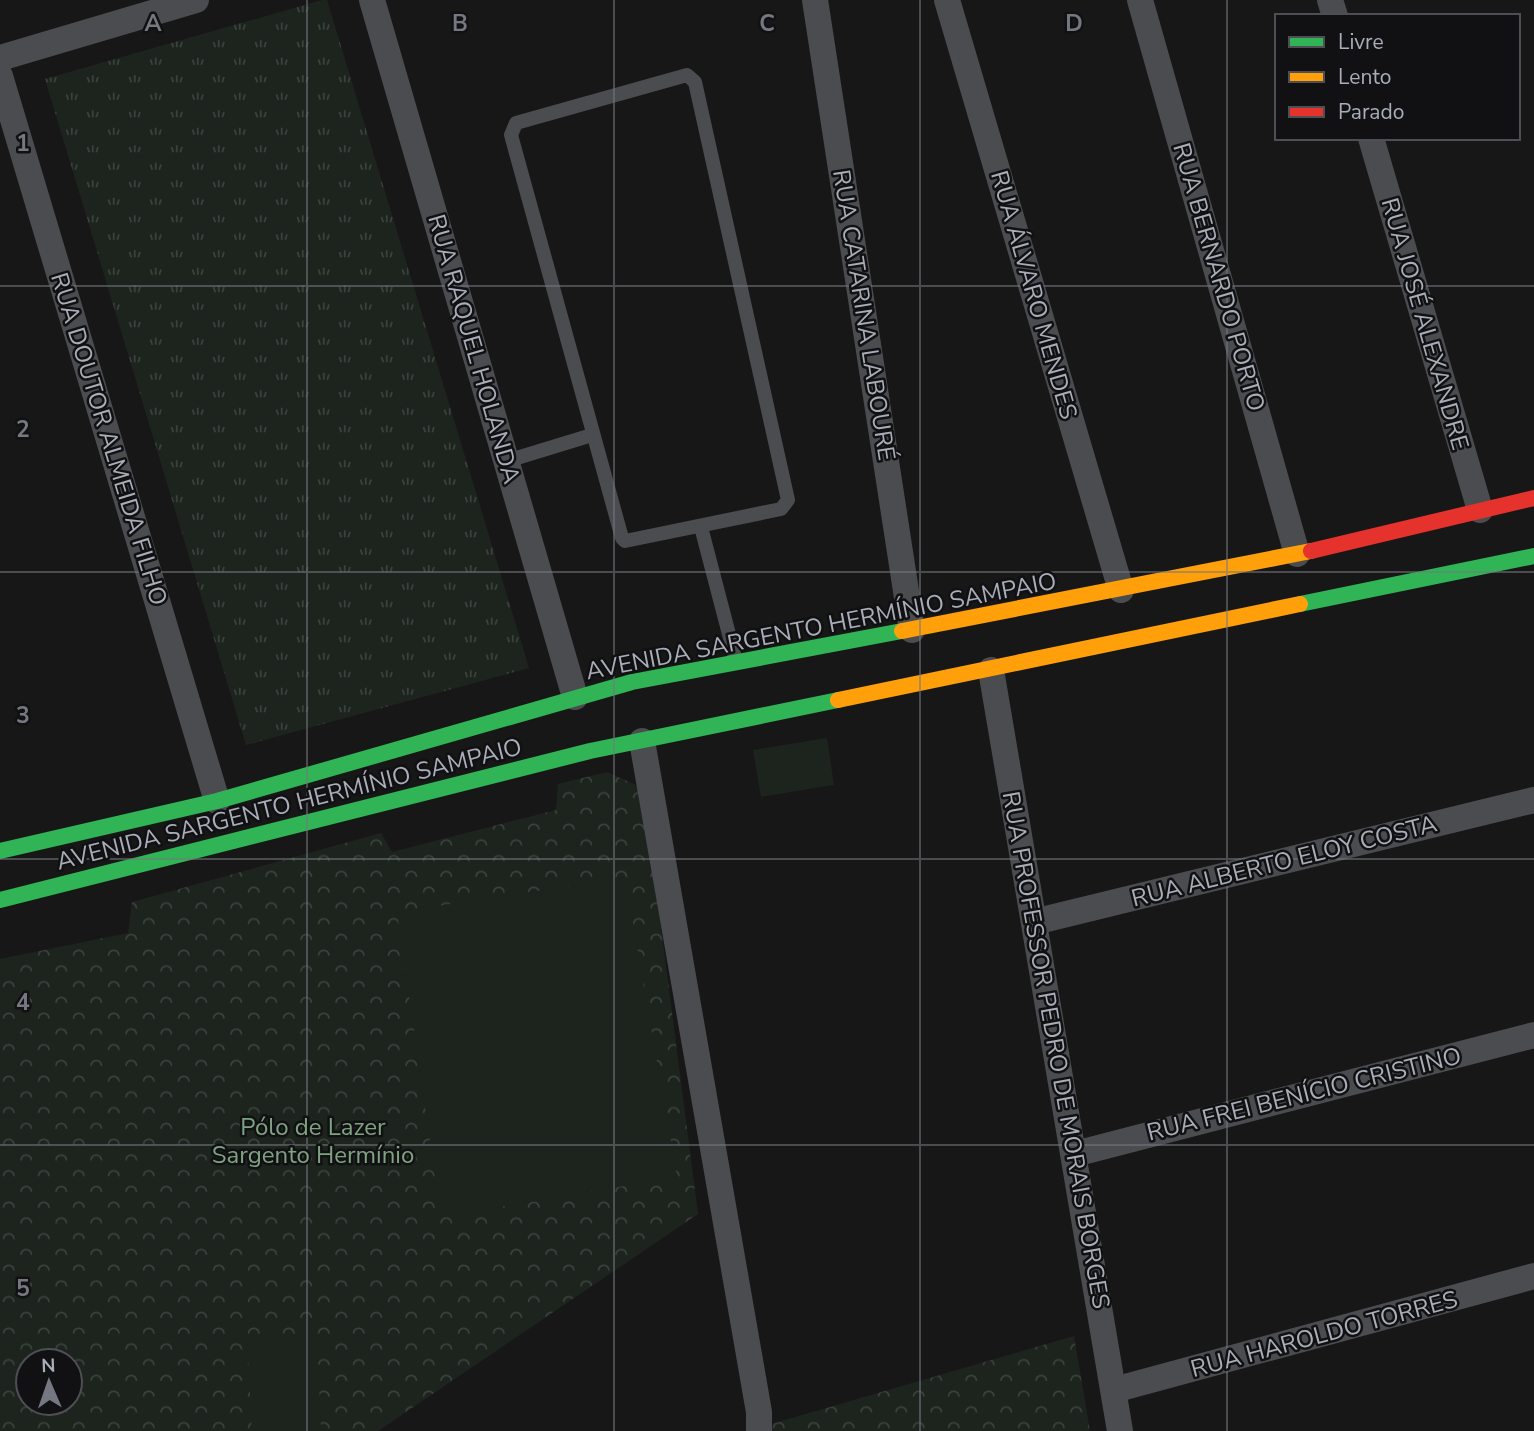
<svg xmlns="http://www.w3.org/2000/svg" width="1534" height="1431" font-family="'Nunito Sans',sans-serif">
<defs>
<pattern id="grass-tufts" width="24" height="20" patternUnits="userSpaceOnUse" patternTransform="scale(1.75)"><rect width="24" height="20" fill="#1d241e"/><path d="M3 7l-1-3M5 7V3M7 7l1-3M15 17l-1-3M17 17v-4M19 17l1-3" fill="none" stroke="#3b413d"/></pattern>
<pattern id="forest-crowns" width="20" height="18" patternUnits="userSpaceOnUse" patternTransform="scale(1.75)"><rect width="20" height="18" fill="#1d241e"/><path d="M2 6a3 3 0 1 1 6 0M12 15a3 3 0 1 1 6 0" fill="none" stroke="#3b413d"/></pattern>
</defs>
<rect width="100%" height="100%" fill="#171717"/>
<polygon fill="url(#grass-tufts)" points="322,0 327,0 529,668 246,745 45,79"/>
<g fill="url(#forest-crowns)" fill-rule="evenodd">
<path d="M607,772L638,786L644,795L698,1214L378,1431H0V959L128,933L132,902L381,833L392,852L556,810L558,784ZM28,1361H70V1403H28Z"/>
<polygon points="1074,1336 1090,1431 747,1431"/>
</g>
<g fill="#1d241e">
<polygon points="827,738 834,785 761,797 753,750"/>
<polygon points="625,878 677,1177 441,1217 397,912"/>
<polygon points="317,1335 321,1431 252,1431 247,1338"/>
</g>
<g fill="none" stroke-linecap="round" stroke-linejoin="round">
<g stroke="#4b4c50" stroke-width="14">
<polygon points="687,75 695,82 788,500 781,509 625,541 622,538 511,135 516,123"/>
<polyline points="507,461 592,435"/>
<polyline points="701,527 736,661"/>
</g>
<g stroke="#4b4c50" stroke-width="26">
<polyline points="372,0 575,697"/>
<polyline points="815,0 912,630"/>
<polyline points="947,0 1121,590"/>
<polyline points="1140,0 1297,554"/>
<polyline points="1330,0 1335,16"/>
<polyline points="0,58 196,0"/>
<polyline points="0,76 217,801"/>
<polyline points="1371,138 1480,510"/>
<polyline points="991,670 1120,1431"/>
<polyline points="642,741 759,1412 759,1431"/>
<polyline points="1034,922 1534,800"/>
<polyline points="1075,1154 1534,1035"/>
<polyline points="1114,1390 1534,1276"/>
</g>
<g stroke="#30b455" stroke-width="16">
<polyline points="1300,604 1534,556"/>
<polyline points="0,851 217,801 632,682 902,631"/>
<polyline points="0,900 590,751 838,700"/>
</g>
<g stroke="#ff9f0a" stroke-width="16">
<polyline points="902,631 1311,551"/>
<polyline points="838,700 1300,604"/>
</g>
<polyline stroke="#e5322d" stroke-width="16" points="1311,551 1534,498"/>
</g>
<path fill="none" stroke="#757880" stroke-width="2" stroke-opacity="0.55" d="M307,0V1431M614,0V1431M920,0V1431M1227,0V1431M0,286H1534M0,572H1534M0,859H1534M0,1145H1534"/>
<g text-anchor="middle" stroke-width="5" stroke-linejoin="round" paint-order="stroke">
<g font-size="24" fill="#a8adb8" stroke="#111113">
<text transform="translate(1219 277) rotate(74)" y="8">RUA BERNARDO PORTO</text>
<text transform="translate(1034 295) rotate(74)" y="8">RUA ÁLVARO MENDES</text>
<text transform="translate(864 315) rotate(81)" y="8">RUA CATARINA LABOURÉ</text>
<text transform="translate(1425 324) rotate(74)" y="8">RUA JOSÉ ALEXANDRE</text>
<text transform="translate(474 349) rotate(74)" y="8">RUA RAQUEL HOLANDA</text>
<text transform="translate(109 439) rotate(73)" y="8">RUA DOUTOR ALMEIDA FILHO</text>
<text transform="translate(821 626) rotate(-11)" y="8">AVENIDA SARGENTO HERMÍNIO SAMPAIO</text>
<text transform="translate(289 804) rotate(-14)" y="8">AVENIDA SARGENTO HERMÍNIO SAMPAIO</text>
<text transform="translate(1284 861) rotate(-14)" y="8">RUA ALBERTO ELOY COSTA</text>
<text transform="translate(1056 1050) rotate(80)" y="8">RUA PROFESSOR PEDRO DE MORAIS BORGES</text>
<text transform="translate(1304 1094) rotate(-14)" y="8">RUA FREI BENÍCIO CRISTINO</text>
<text transform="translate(1324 1334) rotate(-15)" y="8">RUA HAROLDO TORRES</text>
</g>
<g font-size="24" fill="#7fa381" stroke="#111113">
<text x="313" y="1135">Pólo de Lazer<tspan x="313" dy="28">Sargento Hermínio</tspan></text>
</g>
</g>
<g font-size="23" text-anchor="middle" font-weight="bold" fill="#757880" stroke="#111113" stroke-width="5" stroke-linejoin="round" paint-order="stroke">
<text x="153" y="31">A</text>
<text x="460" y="31">B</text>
<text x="767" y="31">C</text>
<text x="1074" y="31">D</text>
<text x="23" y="151">1</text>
<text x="23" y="437">2</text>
<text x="23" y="723">3</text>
<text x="23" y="1010">4</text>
<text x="23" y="1296">5</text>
</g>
<rect x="1275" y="14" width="245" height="126" fill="#111113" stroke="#4d4f55" stroke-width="2"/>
<rect x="1289" y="37" width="35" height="10" fill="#30b455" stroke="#4d4f55" stroke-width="2"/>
<text x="1338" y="49" font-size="21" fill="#a8adb8">Livre</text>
<rect x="1289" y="72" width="35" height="10" fill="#ff9f0a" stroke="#4d4f55" stroke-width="2"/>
<text x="1338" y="84" font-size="21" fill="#a8adb8">Lento</text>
<rect x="1289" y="107" width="35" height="10" fill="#e5322d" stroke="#4d4f55" stroke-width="2"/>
<text x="1338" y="119" font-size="21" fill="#a8adb8">Parado</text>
<g transform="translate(49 1382) rotate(358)"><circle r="33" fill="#111113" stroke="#4d4f55" stroke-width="2"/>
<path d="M0-5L12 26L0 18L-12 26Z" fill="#757880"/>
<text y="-10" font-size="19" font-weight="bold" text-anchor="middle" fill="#a8adb8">N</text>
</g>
</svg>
